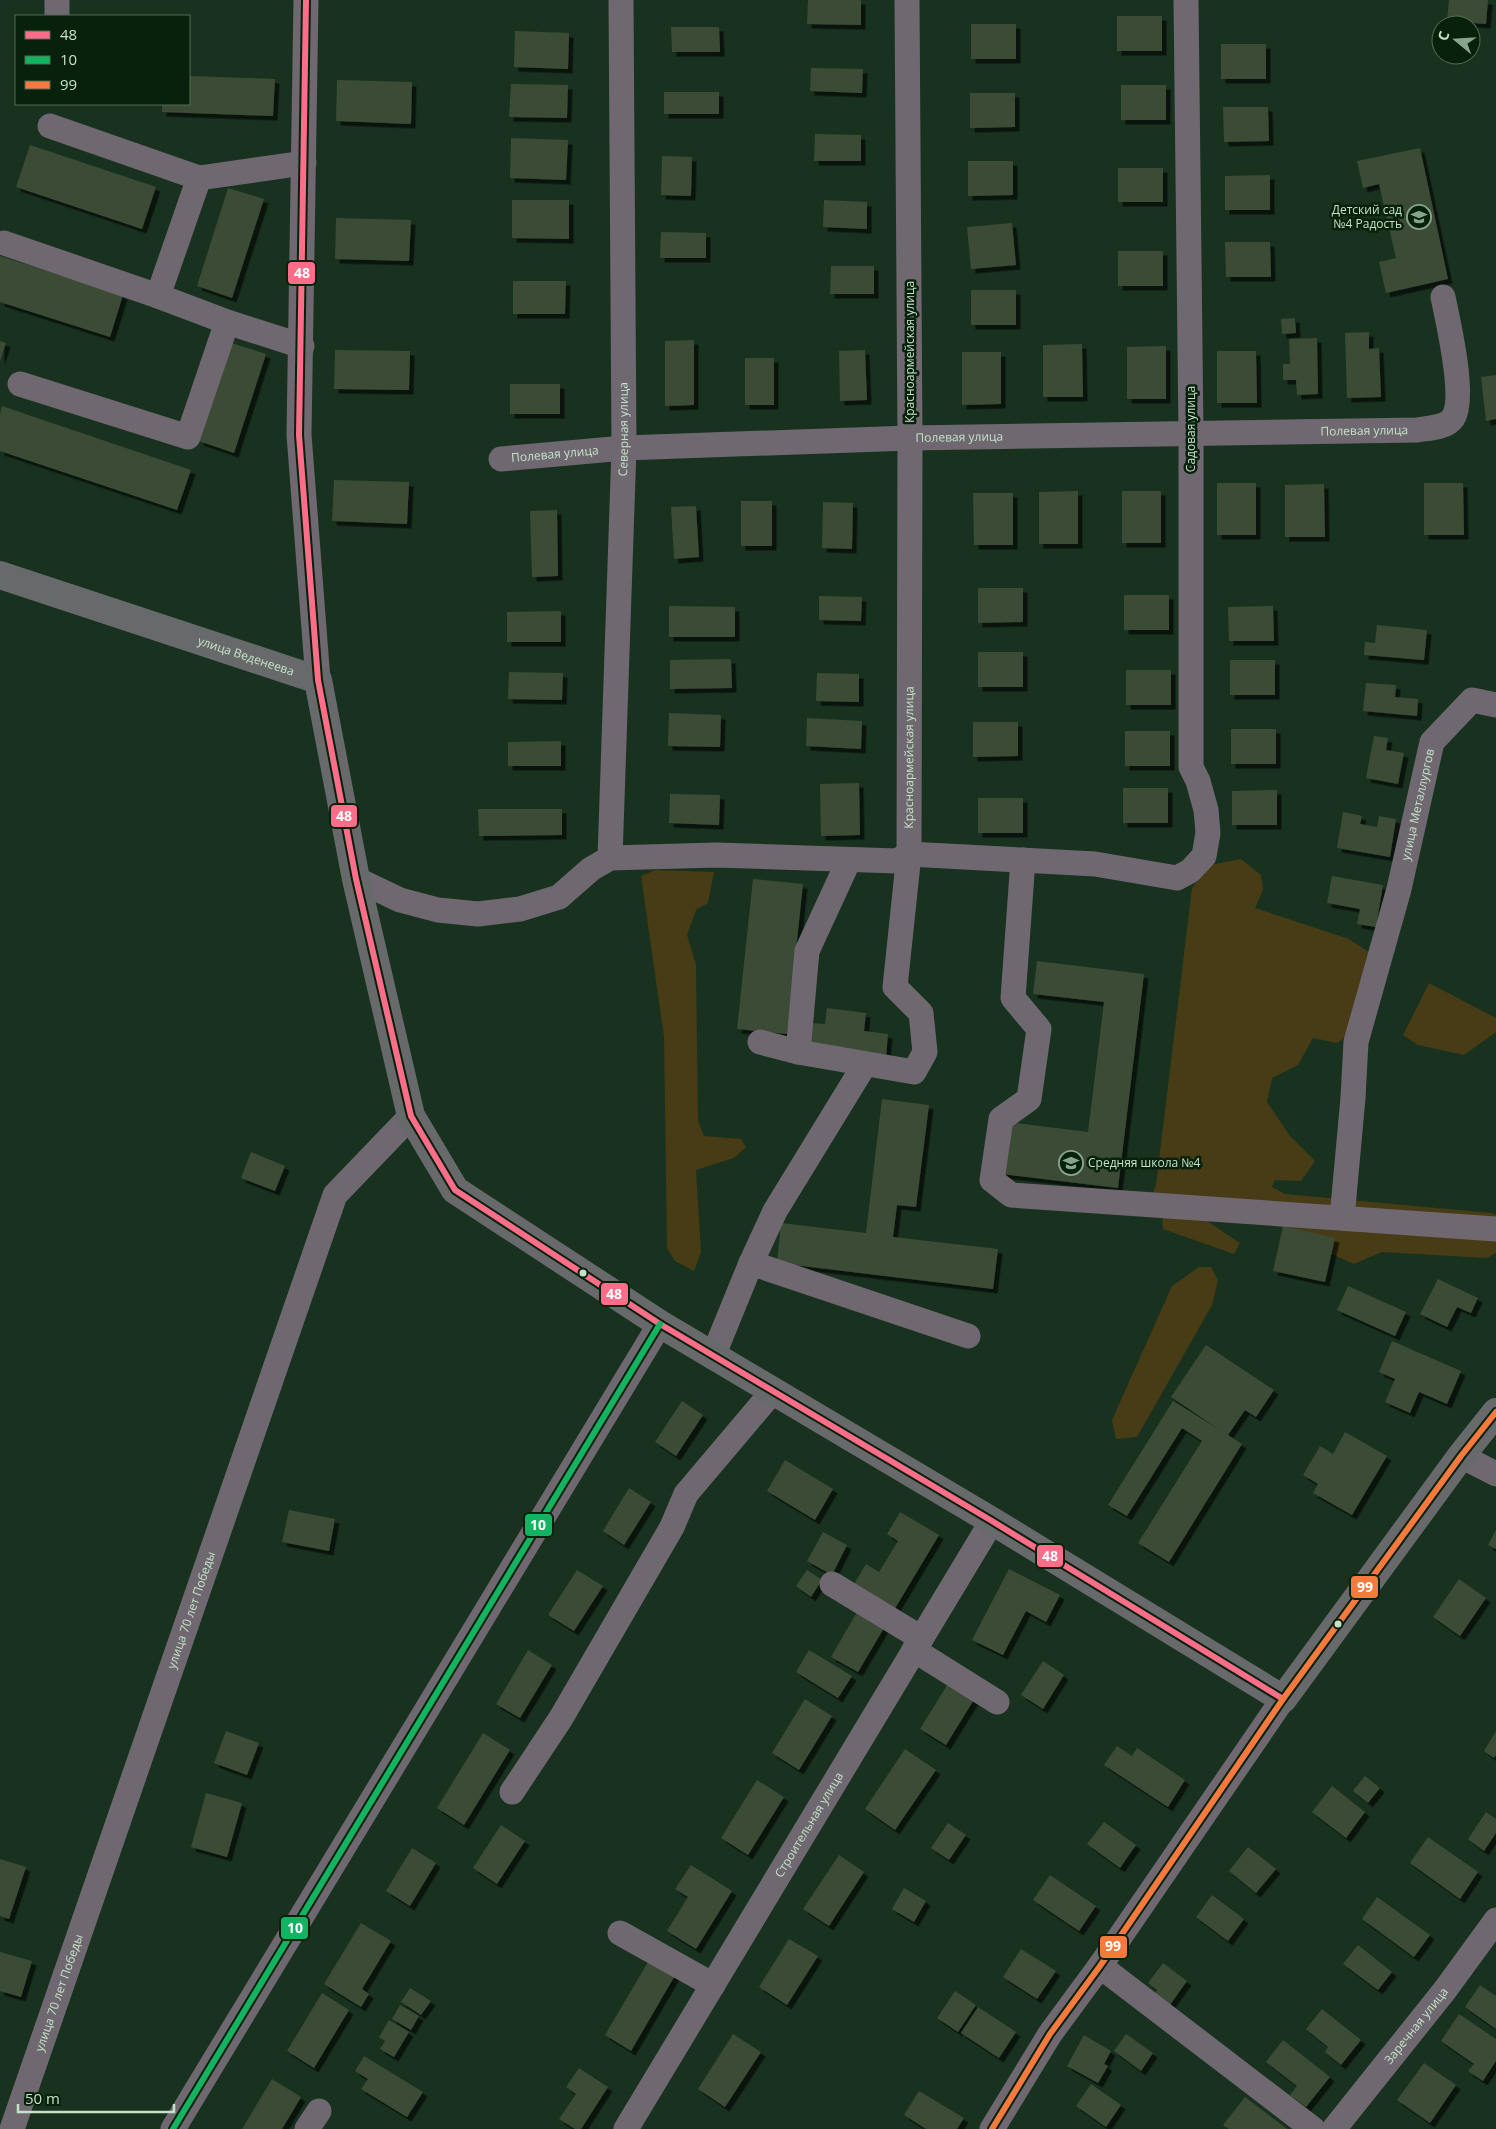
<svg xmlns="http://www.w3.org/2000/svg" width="1496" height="2129" font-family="'Open Sans',sans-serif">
<defs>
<filter id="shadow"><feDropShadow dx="4.5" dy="4.5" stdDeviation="0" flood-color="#0009"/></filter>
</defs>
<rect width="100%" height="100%" fill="#18321f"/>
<g fill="#473c15">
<polygon points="1241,859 1261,875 1263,890 1255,908 1349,939 1381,960 1363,1024 1337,1043 1313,1038 1298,1065 1272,1078 1267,1102 1290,1136 1315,1161 1301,1181 1275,1180 1272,1187 1285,1194 1491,1213 1496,1215 1496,1253 1487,1258 1382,1252 1354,1264 1294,1238 1258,1203 1203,1213 1207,1221 1240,1243 1234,1254 1163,1229 1162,1212 1151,1198 1156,1185 1192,888 1210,865"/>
<polygon points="655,870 714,872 708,903 696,910 687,935 696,965 698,1121 704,1136 741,1139 746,1147 734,1158 696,1170 701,1252 694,1271 675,1261 667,1248 664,1037 641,876"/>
<polygon points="1429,983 1496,1018 1496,1032 1464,1055 1418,1045 1403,1035"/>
<polygon points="1199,1267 1211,1267 1218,1280 1212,1305 1137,1437 1116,1439 1112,1420 1172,1286"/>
</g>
<g fill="#3a4c36" filter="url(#shadow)">
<polygon points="808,0 861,0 861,25 807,24"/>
<polygon points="1449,0 1488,0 1486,24 1447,21"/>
<rect x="1117" y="16" width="45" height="35"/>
<rect x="971" y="24" width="45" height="35"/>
<polygon points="671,27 719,27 720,52 672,52"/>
<polygon points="515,31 569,33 568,69 514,67"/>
<rect x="1221" y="44" width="45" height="35"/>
<polygon points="811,68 863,69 862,93 810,91"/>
<polygon points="189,76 275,79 273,116 162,112 162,104 189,104"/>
<polygon points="337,80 412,82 411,124 336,121"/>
<polygon points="511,84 568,85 567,118 509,117"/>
<rect x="1121" y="85" width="45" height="35"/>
<rect x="664" y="92" width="55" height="22"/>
<polygon points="970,93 1015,93 1015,127 970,128"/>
<polygon points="1223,107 1268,107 1269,141 1224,142"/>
<polygon points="815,134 861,135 861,161 814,161"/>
<polygon points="511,138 568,140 566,180 510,178"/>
<polygon points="30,145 156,187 142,229 16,187"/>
<polygon points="1420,148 1448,279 1386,293 1379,262 1396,258 1379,184 1363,188 1357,161"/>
<polygon points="662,156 692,157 691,196 661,195"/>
<polygon points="968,161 1013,161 1013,195 968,196"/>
<rect x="1118" y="168" width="45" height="34"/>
<polygon points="1270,175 1270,210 1225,210 1225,176"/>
<polygon points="228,188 264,199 232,298 197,286"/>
<polygon points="512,200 569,200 569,239 512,238"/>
<polygon points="824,200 867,202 867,229 823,227"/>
<polygon points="336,218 411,220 409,261 335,259"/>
<polygon points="1012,223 1016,265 971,269 967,227"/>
<polygon points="661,232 706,233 706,258 660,258"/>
<polygon points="1225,242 1270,242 1271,277 1226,277"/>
<rect x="1118" y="251" width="45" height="35"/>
<polygon points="0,256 123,295 110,337 0,302"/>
<polygon points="831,266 874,266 874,294 830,294"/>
<polygon points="513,281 566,281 565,314 513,314"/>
<rect x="971" y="290" width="45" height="35"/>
<polygon points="1295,318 1296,333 1282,334 1281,319"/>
<polygon points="1369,332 1369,349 1379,348 1381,397 1347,398 1345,333"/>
<polygon points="1317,338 1318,394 1297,395 1296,380 1283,380 1283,364 1290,364 1289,339"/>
<polygon points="694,340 694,405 665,406 665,341"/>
<polygon points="0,341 6,343 0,361"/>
<polygon points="231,343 266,354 234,453 199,441"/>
<polygon points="1082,344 1083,397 1043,397 1043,345"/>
<polygon points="1166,346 1166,399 1127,399 1127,347"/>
<polygon points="335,350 410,351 409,390 334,389"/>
<polygon points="865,350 867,400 840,401 839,351"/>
<polygon points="1217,351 1256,351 1257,403 1217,403"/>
<polygon points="962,352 1001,352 1001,404 962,405"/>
<rect x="745" y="358" width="29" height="47"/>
<polygon points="1496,375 1496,419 1486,421 1481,377"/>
<rect x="510" y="384" width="50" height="30"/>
<polygon points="2,406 191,470 177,510 0,451 0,414"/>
<polygon points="334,480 409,482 407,524 332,521"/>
<rect x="1217" y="483" width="39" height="52"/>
<polygon points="1424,483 1463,483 1464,535 1424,535"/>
<polygon points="1324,484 1325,537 1285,537 1285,485"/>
<polygon points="1078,491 1078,544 1039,544 1039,492"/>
<rect x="1122" y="491" width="39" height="52"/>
<polygon points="973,493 1013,493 1013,545 974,545"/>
<rect x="741" y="501" width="31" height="45"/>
<polygon points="823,502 853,503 852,549 822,548"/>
<polygon points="696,506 699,557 674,559 671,507"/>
<polygon points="557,510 558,576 532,577 530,511"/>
<polygon points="978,588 1023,588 1023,622 978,623"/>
<rect x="1124" y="595" width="45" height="35"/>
<polygon points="819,596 862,597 861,621 819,620"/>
<polygon points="669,606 735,607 735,637 669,637"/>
<polygon points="1273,606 1274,641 1229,641 1228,607"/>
<polygon points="561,611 561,642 507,642 507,612"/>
<polygon points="1377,625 1427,630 1424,660 1364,655 1365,642 1375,643"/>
<rect x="978" y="652" width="45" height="35"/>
<polygon points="731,659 732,688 670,689 670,660"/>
<rect x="1230" y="660" width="45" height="35"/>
<rect x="1126" y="670" width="45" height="35"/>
<polygon points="509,672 563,673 562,700 508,699"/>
<polygon points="817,673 859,674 859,702 816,701"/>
<polygon points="1366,683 1396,685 1395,697 1418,699 1417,716 1363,711"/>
<polygon points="669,713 721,715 720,747 668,746"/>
<polygon points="807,718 862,721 861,749 806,746"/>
<polygon points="973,722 1018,722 1018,756 973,757"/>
<rect x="1231" y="729" width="45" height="35"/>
<rect x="1125" y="731" width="45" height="35"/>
<polygon points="1374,736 1388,738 1386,750 1404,753 1398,784 1366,778"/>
<polygon points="561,741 561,766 508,766 508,742"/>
<polygon points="859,783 860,835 821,836 820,784"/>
<rect x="1123" y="788" width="45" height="35"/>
<polygon points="1277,790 1277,825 1232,825 1232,791"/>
<polygon points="670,794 720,795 719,825 669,823"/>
<rect x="978" y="798" width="45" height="35"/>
<polygon points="478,809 562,809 562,835 479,836"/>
<polygon points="1343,812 1362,816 1360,824 1377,827 1379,816 1396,819 1390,857 1337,848"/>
<polygon points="1332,876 1383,885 1376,927 1357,924 1360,909 1327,903"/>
<polygon points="753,879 803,884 787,1034 737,1029"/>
<polygon points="1037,961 1144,974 1118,1188 1001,1174 1008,1122 1088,1132 1104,1002 1033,994"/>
<polygon points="827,1008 866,1013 864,1031 888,1034 886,1057 808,1048 811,1023 825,1024"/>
<polygon points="882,1099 929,1105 916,1207 897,1205 893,1237 998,1249 993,1289 777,1263 781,1223 866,1233"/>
<polygon points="251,1152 285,1166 275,1191 241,1178"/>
<polygon points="1283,1226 1335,1238 1325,1282 1273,1271"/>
<polygon points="1438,1279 1478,1298 1471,1313 1457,1307 1447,1327 1420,1314"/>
<polygon points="1348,1286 1406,1312 1395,1336 1337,1310"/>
<polygon points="1392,1341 1461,1371 1447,1404 1419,1392 1410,1413 1385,1402 1395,1379 1379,1372"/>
<polygon points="1206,1345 1274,1390 1256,1417 1245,1410 1228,1435 1242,1444 1169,1562 1138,1543 1202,1441 1182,1428 1127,1516 1108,1505 1173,1401 1220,1430 1171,1397"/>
<polygon points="682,1401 703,1415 676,1456 655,1442"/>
<polygon points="1345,1432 1387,1456 1352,1515 1313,1493 1318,1484 1303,1475 1320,1446 1333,1454"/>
<polygon points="785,1460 833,1489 815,1520 767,1491"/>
<polygon points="629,1488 651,1502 624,1545 603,1531"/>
<polygon points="289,1510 335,1519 329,1551 282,1542"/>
<polygon points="900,1512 939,1535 894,1610 853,1586 866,1564 879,1572 898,1541 887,1534"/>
<polygon points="1496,1530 1496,1549 1488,1545"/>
<polygon points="823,1532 847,1545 832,1575 807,1561"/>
<polygon points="1009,1569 1060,1595 1046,1622 1026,1611 1003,1655 972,1640"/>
<polygon points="577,1570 603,1586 574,1631 548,1615"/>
<polygon points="807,1570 822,1580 811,1597 796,1586"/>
<polygon points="1459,1579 1486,1598 1460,1636 1433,1617"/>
<polygon points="857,1612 884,1628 858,1672 831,1657"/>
<polygon points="528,1650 552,1665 520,1718 496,1704"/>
<polygon points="809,1650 852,1676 838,1698 796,1672"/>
<polygon points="1043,1661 1064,1675 1043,1709 1021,1695"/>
<polygon points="949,1682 975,1698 946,1745 920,1729"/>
<polygon points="805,1699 832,1716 799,1770 772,1753"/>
<polygon points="226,1731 259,1743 247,1775 214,1763"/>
<polygon points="1496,1731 1496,1755 1494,1758 1484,1751"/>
<polygon points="483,1733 510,1750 464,1825 437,1808"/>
<polygon points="1117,1746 1132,1756 1137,1748 1185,1780 1168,1807 1104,1765"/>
<polygon points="905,1749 936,1770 895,1830 865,1809"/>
<polygon points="1365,1776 1380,1788 1368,1803 1353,1791"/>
<polygon points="757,1780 784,1797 748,1855 721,1838"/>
<polygon points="1332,1786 1365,1812 1346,1838 1312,1812"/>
<polygon points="206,1793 242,1803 227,1857 191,1847"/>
<polygon points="1486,1812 1496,1819 1496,1833 1484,1851 1468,1839"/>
<polygon points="1104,1822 1136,1845 1120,1868 1087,1844"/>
<polygon points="948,1823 966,1835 949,1860 931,1848"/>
<polygon points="501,1825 525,1841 497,1884 473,1868"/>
<polygon points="1428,1837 1478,1872 1460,1899 1410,1863"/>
<polygon points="1248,1847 1276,1869 1256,1893 1229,1871"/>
<polygon points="412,1848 436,1863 410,1906 386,1891"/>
<polygon points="839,1855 864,1872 829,1926 803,1909"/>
<polygon points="0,1859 26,1867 9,1919 0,1916"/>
<polygon points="691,1865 732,1891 696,1949 667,1931 688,1897 675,1889"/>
<polygon points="1050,1875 1096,1906 1079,1931 1033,1900"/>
<polygon points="904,1888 926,1901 914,1922 892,1909"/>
<polygon points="1212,1895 1244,1919 1228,1941 1196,1917"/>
<polygon points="1377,1897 1430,1935 1414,1957 1362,1919"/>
<polygon points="361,1923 391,1941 362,1989 369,1994 361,2007 324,1984"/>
<polygon points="789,1939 818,1956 787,2005 759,1987"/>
<polygon points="1358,1945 1392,1972 1378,1990 1343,1964"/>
<polygon points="1021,1949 1056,1971 1037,1999 1003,1977"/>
<polygon points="0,1952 32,1961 21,1997 0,1991"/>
<polygon points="651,1957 677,1972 631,2051 605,2035"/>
<polygon points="1163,1963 1187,1981 1167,2009 1151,1998 1157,1990 1148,1983"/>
<polygon points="1480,1985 1496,1996 1496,2029 1465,2007"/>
<polygon points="410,1988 431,2001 421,2015 401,2002"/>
<polygon points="955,1991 976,2005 958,2032 937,2018"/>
<polygon points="322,1993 349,2010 314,2068 287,2051"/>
<polygon points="400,2005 419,2016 411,2030 392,2019"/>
<polygon points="978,2007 1016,2032 999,2058 961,2033"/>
<polygon points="1322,2009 1361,2040 1341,2065 1325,2052 1328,2047 1306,2029"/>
<polygon points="1459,2014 1496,2039 1496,2061 1483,2081 1468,2071 1474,2064 1441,2041"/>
<polygon points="389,2020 409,2032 394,2057 380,2049 385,2041 379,2037"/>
<polygon points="733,2034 761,2052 725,2107 698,2089"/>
<polygon points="1126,2034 1153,2053 1141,2071 1114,2051"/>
<polygon points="1084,2035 1111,2051 1104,2064 1108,2066 1098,2083 1067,2066"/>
<polygon points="1283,2040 1330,2077 1306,2107 1290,2095 1297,2086 1266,2062"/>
<polygon points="364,2056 423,2092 407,2117 361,2089 368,2079 355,2071"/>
<polygon points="1424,2063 1456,2085 1430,2123 1397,2100"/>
<polygon points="579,2068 608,2087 581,2129 575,2129 559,2119 576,2094 566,2087"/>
<polygon points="272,2079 301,2097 282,2129 242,2129"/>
<polygon points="1091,2084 1121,2105 1106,2127 1076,2106"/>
<polygon points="919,2091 964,2118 957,2129 926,2129 904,2115"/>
<polygon points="1245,2097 1287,2129 1229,2129 1223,2125"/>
</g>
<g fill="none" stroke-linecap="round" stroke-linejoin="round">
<g stroke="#6f6870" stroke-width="25">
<polyline points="57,0 57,16"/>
<polyline points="306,0 299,435 318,680"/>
<polyline points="50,126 199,178 304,163"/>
<polyline points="4,243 158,296 199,178"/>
<polyline points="158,296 227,322 302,346"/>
<polyline points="20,384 188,437 227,322"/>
<path id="s1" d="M501,459L624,448L910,438L1417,430C1428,428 1446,428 1453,418C1466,398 1448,321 1443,297"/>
<path id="s2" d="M610,858L624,448L621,0"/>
<polyline points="1023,860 1013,998 1039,1029 1029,1099 1001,1119 992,1180 1011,1195 1496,1229"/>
<polyline points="356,879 400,900 438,910 478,914 520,909 559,897 591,869 610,858 716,855 897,861 909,854 1095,864 1177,878 1190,871 1204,856 1208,833 1206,810 1198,781 1191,767 1191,434 1186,0"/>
<path id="s3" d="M760,1042L798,1052L914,1072L925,1052L921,1013L895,987L909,854L910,438L907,0"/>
<polyline points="798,1052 807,951 849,860"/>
<path id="s4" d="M1342,1218L1353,1098L1356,1042L1399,889L1432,742L1472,700L1496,705"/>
<polyline points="751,1263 775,1211 865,1064"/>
<polyline points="713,1356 751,1263 968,1336"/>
<polyline points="1461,1456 1496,1474"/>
<polyline points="832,1584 921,1638"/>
<polyline points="914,1650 997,1702"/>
<polyline points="512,1792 561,1718 672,1527 686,1494 773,1391"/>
<polyline points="620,1933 713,1985"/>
<polyline points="1100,1966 1313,2129"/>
<path id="s5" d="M12,2129L335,1195L411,1116"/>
<polyline points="173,2129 660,1324"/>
<polyline points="307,2129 319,2111"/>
<path id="s6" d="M626,2129L992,1521"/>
<polyline points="992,2129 1050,2034 1100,1966 1283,1699"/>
<path id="s7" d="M1334,2129L1445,1990L1496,1920"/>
</g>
<path stroke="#68696b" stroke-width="28" id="s8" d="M0,575L318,680L356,879L411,1116L455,1190L660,1324L992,1521L1283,1699L1461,1456L1496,1412"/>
<defs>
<polyline id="bus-1" points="306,0 299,435 318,680 356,879 411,1116 455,1190 660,1324 992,1521 1283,1699"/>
<polyline id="bus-2" points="173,2129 660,1324"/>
<polyline id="bus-3" points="992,2129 1050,2034 1100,1966 1283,1699 1461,1456 1496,1412"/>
</defs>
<use href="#bus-1" stroke="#07210c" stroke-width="10"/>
<use href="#bus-2" stroke="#07210c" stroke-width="10"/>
<use href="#bus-3" stroke="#07210c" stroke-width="10"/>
<use href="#bus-1" stroke="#fb6d88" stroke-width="6"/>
<use href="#bus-2" stroke="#13b361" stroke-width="6"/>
<use href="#bus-3" stroke="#f6793e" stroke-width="6"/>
</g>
<defs>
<symbol id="school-ring" viewBox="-11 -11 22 22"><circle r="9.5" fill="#07210c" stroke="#87a48c" stroke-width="1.5"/><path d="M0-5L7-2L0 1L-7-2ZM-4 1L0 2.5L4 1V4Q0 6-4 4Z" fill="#87a48c"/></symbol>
</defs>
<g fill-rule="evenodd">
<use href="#school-ring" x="1405" y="203" width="28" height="28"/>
<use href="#school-ring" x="1057" y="1149" width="28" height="28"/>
</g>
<g fill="#c3e2c6" stroke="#07210c" stroke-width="2">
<circle cx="583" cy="1273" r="4.5"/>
<circle cx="1338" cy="1624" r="4.5"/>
</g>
<g text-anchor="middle" stroke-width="5" stroke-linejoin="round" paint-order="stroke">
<g font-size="12" fill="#c3e2c6" stroke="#07210c" text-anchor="end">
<text x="1402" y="214">Детский сад<tspan x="1402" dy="14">№4 Радость</tspan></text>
<text x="1088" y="1167" text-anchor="start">Средняя школа №4</text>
</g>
<g font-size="12" fill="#c3e2c6" stroke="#07210c">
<text transform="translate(910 352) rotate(-90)" y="4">Красноармейская улица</text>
<text dy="4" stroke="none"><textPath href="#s2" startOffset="429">Северная улица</textPath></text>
<text transform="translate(1191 429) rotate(-90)" y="4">Садовая улица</text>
<text dy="4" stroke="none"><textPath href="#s1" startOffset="864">Полевая улица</textPath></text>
<text dy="4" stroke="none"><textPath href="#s1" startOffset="459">Полевая улица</textPath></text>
<text dy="4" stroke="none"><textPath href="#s1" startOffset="54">Полевая улица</textPath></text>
<text dy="4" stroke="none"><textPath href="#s8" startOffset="259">улица Веденеева</textPath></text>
<text dy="4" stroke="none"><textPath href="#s3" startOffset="486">Красноармейская улица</textPath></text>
<text dy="4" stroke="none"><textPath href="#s4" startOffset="422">улица Металлургов</textPath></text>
<text dy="4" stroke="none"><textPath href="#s5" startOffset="549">улица 70 лет Победы</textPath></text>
<text dy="4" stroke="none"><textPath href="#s6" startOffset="355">Строительная улица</textPath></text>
<text dy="4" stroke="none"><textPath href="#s5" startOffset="144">улица 70 лет Победы</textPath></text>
<text dy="4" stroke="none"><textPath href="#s7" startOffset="132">Заречная улица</textPath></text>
</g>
</g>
<g stroke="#07210c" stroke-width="2">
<rect x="287" y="261" width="29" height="24" rx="5" fill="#fb6d88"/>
<rect x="330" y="804" width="28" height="24" rx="5" fill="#fb6d88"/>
<rect x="600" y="1282" width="29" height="24" rx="5" fill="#fb6d88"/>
<rect x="524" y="1513" width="29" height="24" rx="5" fill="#13b361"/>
<rect x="1036" y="1544" width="28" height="24" rx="5" fill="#fb6d88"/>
<rect x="1350" y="1575" width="29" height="24" rx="5" fill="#f6793e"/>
<rect x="280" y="1916" width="29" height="24" rx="5" fill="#13b361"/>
<rect x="1099" y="1935" width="29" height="24" rx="5" fill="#f6793e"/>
</g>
<g font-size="14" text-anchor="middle" font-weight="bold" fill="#fff">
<text x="302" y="278">48</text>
<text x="344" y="821">48</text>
<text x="614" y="1299">48</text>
<text x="538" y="1530">10</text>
<text x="1050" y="1561">48</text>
<text x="1365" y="1592">99</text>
<text x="295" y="1933">10</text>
<text x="1113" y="1951">99</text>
</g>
<rect x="15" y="15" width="175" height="90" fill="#07210c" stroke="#526e56"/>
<rect x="25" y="31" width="25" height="8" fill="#fb6d88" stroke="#526e56"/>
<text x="60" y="40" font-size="15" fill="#c3e2c6">48</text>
<rect x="25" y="56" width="25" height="8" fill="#13b361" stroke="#526e56"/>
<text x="60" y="65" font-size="15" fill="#c3e2c6">10</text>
<rect x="25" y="81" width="25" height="8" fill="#f6793e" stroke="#526e56"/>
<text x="60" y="90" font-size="15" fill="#c3e2c6">99</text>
<g transform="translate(1456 40) rotate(288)"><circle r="24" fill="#07210c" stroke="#526e56"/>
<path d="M0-4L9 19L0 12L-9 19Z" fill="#87a48c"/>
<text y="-8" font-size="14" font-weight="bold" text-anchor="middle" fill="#c3e2c6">С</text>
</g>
<path d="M18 2104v8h156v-8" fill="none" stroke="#c3e2c6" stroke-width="2.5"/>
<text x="25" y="2104" font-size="15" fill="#c3e2c6" stroke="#07210c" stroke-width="4" paint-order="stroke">50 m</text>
</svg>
